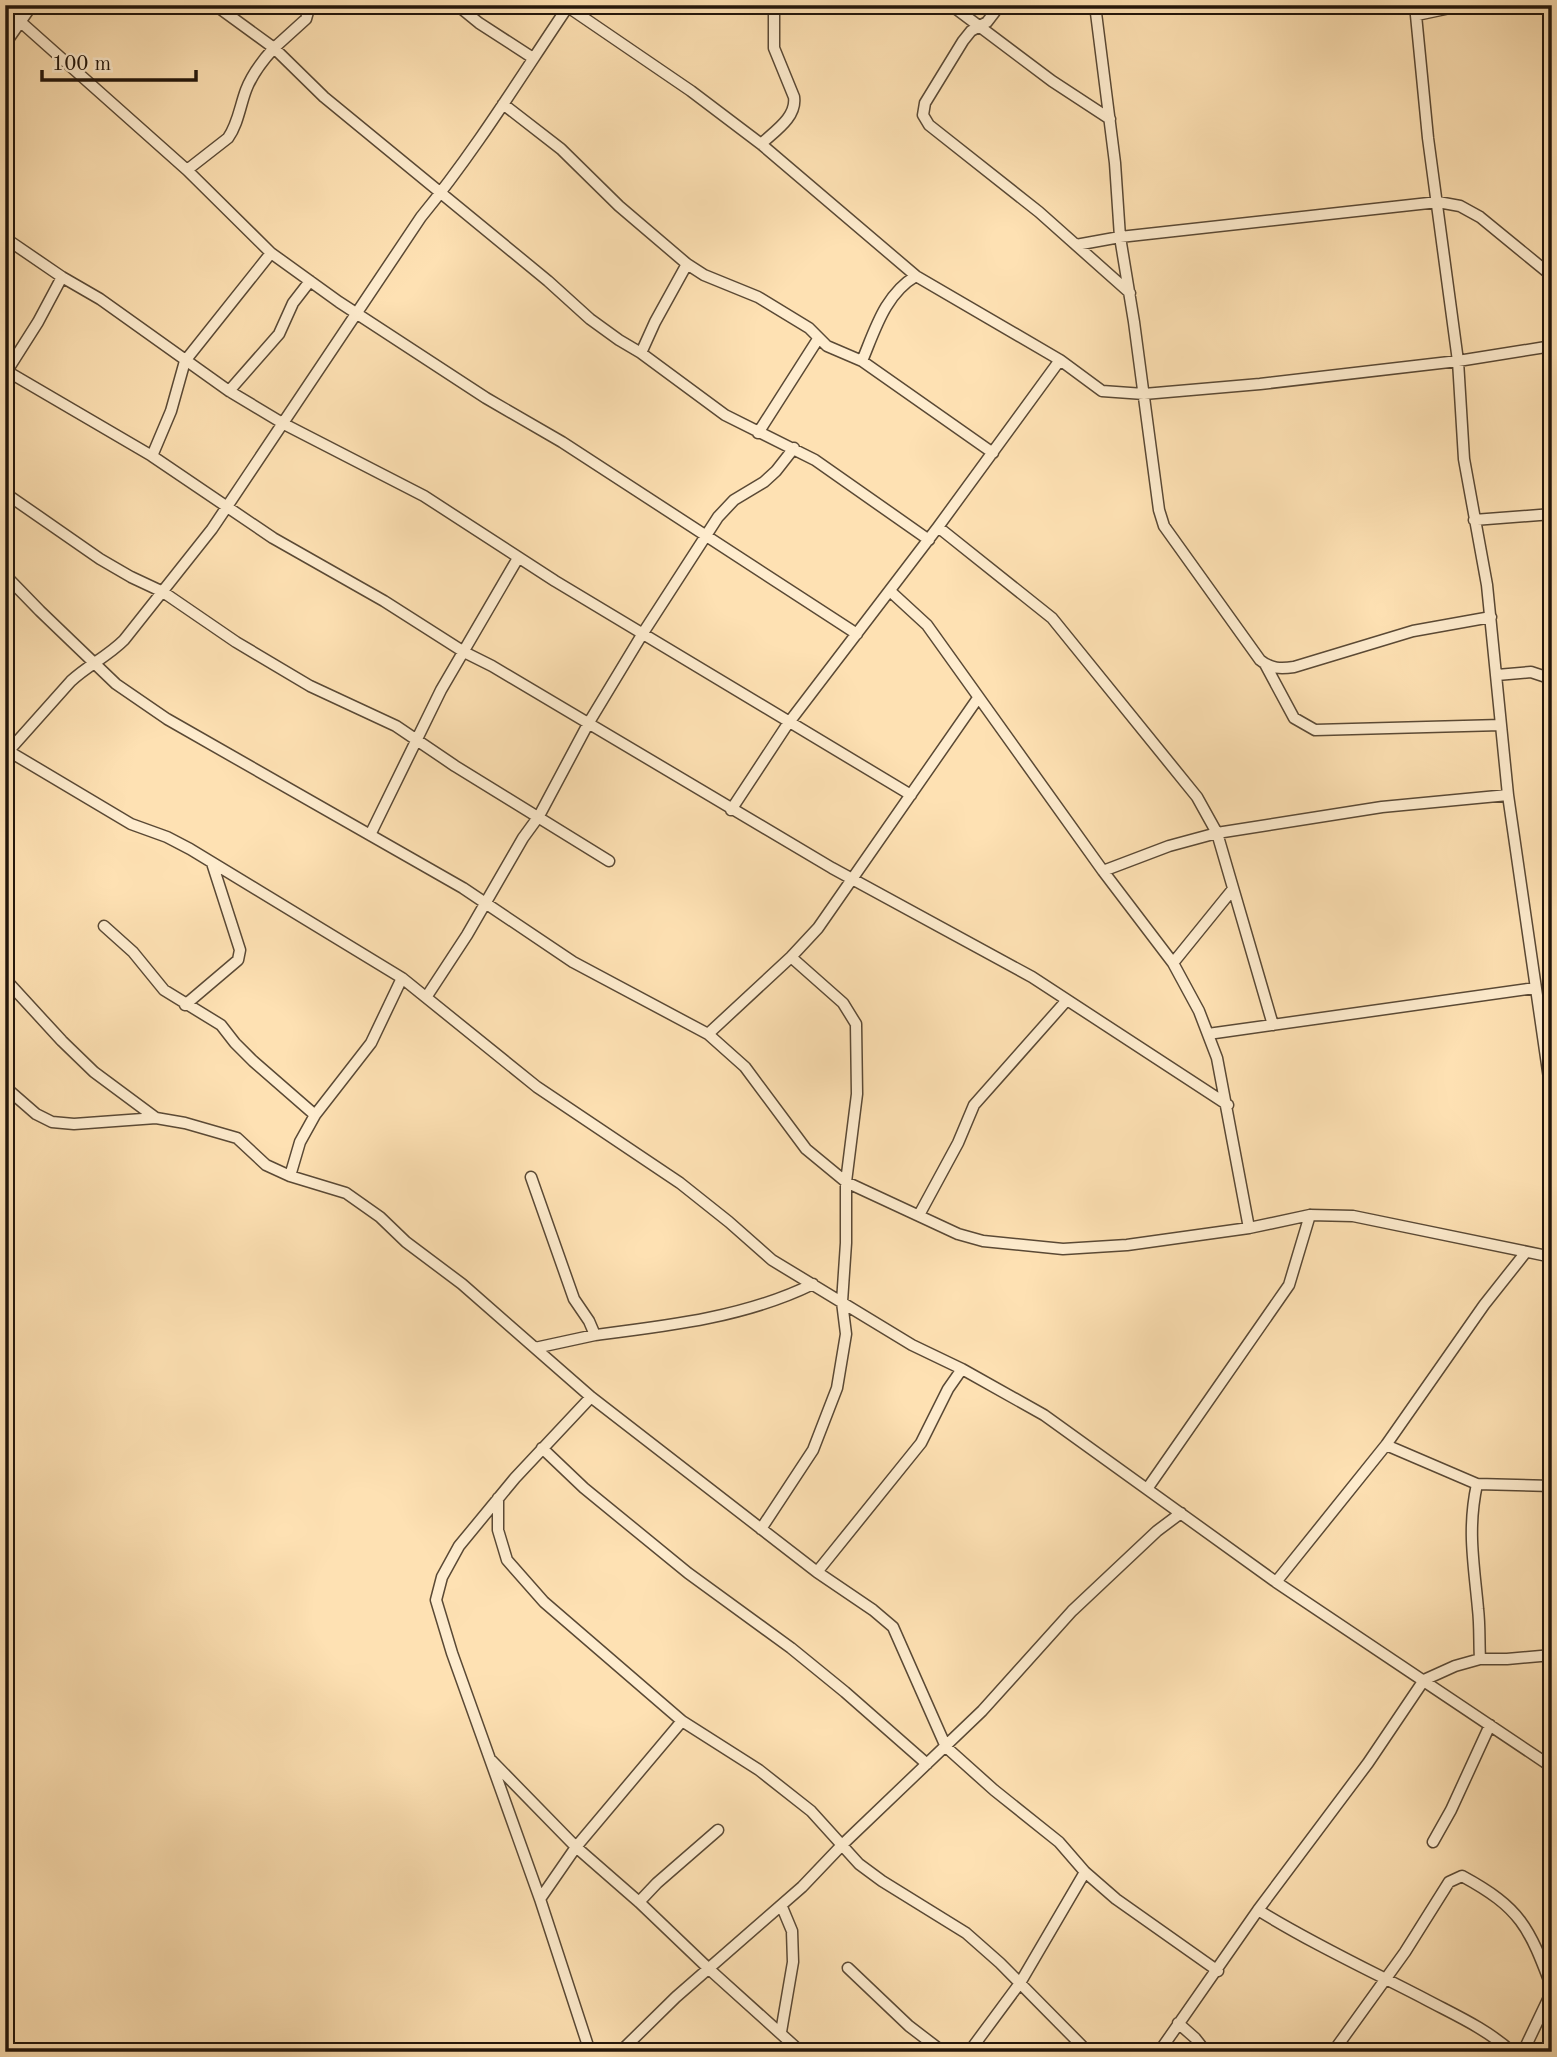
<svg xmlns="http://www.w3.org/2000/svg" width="1557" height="2057" font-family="'Old Standard TT',serif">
<rect width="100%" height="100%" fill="#fee1b3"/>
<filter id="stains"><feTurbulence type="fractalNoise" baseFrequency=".00286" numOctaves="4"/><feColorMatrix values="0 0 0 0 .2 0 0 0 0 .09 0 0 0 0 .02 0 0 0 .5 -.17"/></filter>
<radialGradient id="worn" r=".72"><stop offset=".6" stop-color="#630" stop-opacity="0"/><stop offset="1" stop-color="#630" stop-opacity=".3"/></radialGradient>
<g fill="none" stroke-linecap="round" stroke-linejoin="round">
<g stroke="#5a4935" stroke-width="13">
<path id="minor" d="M310 5 306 19 274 48 324 97 548 281 590 319 619 340 641 353 725 415 815 460 929 540
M457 5 479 23 533 58
M951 5 1052 81 1110 119
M1000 5 987 22 971 31 963 41 925 103 923 115 929 125 1039 212 1130 293
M1095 5 1115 163 1120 237 1134 322 1159 510 1164 526 1260 660C1271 669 1281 669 1294 667L1413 631 1491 617
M1415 5 1428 138 1458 361 1464 459 1487 585 1508 795 1552 1099
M568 7 691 91 761 144 916 276 1060 360 1102 391 1144 394 1260 384 1458 361 1552 346
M5 8 187 170 271 253 339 302 486 398 562 442 857 634
M1417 15 1464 5
M5 44 32 5
M503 104 561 149 619 206 687 264 704 275 758 297 809 328 827 346 862 361 993 453
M761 144C775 131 797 117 794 97L774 48V5
M187 170 228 138C238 124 240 106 246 90 252 74 262 61 274 48L215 5
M5 238 62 277 100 299 229 391 284 424 424 496 555 581 911 795
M1076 245 1120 237 1438 202 1460 206 1480 217 1552 276
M641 353 655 322 687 264
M862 361C875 330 885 294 916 276
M5 370 152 456 273 538 384 601 464 652 492 666 832 868 1032 977 1228 1105
M5 374 38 322 62 277
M229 391 279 334 293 303 310 281
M758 433 818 339
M152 456 171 411 185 361 271 253
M5 493 100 559 131 577 163 592 236 642 310 686 396 726 455 766 609 861
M1474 520 1552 514
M938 527 1052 618 1197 797 1217 833 1273 1025
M5 575 40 611 116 684 167 719 463 888 573 962 708 1034 745 1067 806 1149 846 1182 958 1234 983 1241 1063 1249 1127 1245 1249 1228 1310 1215 1353 1216 1552 1257
M890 591 927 625 1103 871 1173 963 1199 1011 1217 1058 1249 1228
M1265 664 1294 718 1315 730 1501 725
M1497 675 1531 672 1552 679
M5 749 131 824 167 837 190 849 402 978 537 1087 680 1183 729 1222 772 1260 912 1345 962 1369 1044 1415 1276 1582 1552 1767
M5 755 71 681C88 665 107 657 124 640L212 529 421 217C476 150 521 76 569 5
M731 810 787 725 938 527 1060 360
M370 835 441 690 518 558
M1103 871 1169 846 1217 833 1382 807 1508 795
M104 926 133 952 164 990 221 1025 235 1043 253 1061 315 1115
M1173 963 1233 889
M5 979 62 1041 94 1072 156 1118
M427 996 467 935 523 838 539 816 588 724 643 633 718 517 734 500 764 482 776 471 794 448
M185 1005 238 960 240 950 212 863
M708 1034 791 957 818 928 978 698
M1208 1034 1535 988
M5 1087 36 1114 52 1122 74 1124 156 1118 185 1123 237 1138 266 1165 290 1176 346 1193 380 1217 406 1242 462 1284 591 1397 817 1572 873 1610 893 1627 946 1747 994 1790 1059 1842 1085 1872 1116 1899 1218 1971
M290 1176 300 1142 315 1115 371 1043 402 978
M531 1177 574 1299 589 1321 595 1335 535 1348
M919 1215 958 1143 974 1105 1067 1000
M595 1335C668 1326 746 1317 813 1284
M1386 1445 1477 1484 1552 1486
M542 1448 584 1488 688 1573 791 1648 845 1692 927 1764
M1147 1489 1289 1285 1310 1215
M498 1498V1530L507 1560 544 1602 682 1721 759 1770 811 1811 859 1864 882 1881 966 1933 1000 1963 1088 2052
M761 1529 813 1450 837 1388 846 1334 842 1302 846 1243V1182L857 1094 856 1024 843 1003 791 957
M817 1572 921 1443 948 1389 962 1369
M1276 1582 1386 1445 1484 1305 1526 1252
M1480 1659H1507L1552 1655
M490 1759 576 1847 639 1902 709 1969 801 2052
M1433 1842 1451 1810 1490 1725
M540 1899 576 1847 682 1721
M639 1902 657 1883 718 1830
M1258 1910C1311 1943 1369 1970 1425 1999 1455 2015 1487 2029 1512 2052
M848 1968 909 2026 943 2052
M1178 2023 1195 2038 1206 2052
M781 2032 793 1962 792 1931 782 1907
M590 2052 540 1899 452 1653 436 1600 442 1577 459 1546 515 1478 591 1397
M620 2052 676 1997 802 1887 843 1844 982 1711 1072 1611 1157 1531 1181 1513
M969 2052 1020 1983 1085 1872
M1159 2052 1258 1910 1368 1763 1424 1680 1455 1666 1480 1659C1479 1642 1480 1626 1478 1609 1474 1564 1467 1530 1477 1484
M1333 2052 1405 1952 1449 1882 1462 1876C1521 1908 1529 1927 1552 1988
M1523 2052 1552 1991"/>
</g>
<use href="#minor" stroke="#feecce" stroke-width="10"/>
</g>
<rect width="1557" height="2057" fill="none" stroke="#fee1b3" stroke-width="28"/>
<rect x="7" y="7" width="1543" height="2043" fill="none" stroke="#23160b" stroke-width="3.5"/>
<rect x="14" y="14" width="1529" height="2029" fill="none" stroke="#23160b" stroke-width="2"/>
<path d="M42 70v10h154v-10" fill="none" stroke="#23160b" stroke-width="3.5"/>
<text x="52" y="70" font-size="21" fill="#23160b" stroke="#feecce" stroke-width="5" paint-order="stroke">100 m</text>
<rect width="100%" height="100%" filter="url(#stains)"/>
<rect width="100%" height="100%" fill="url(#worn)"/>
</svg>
